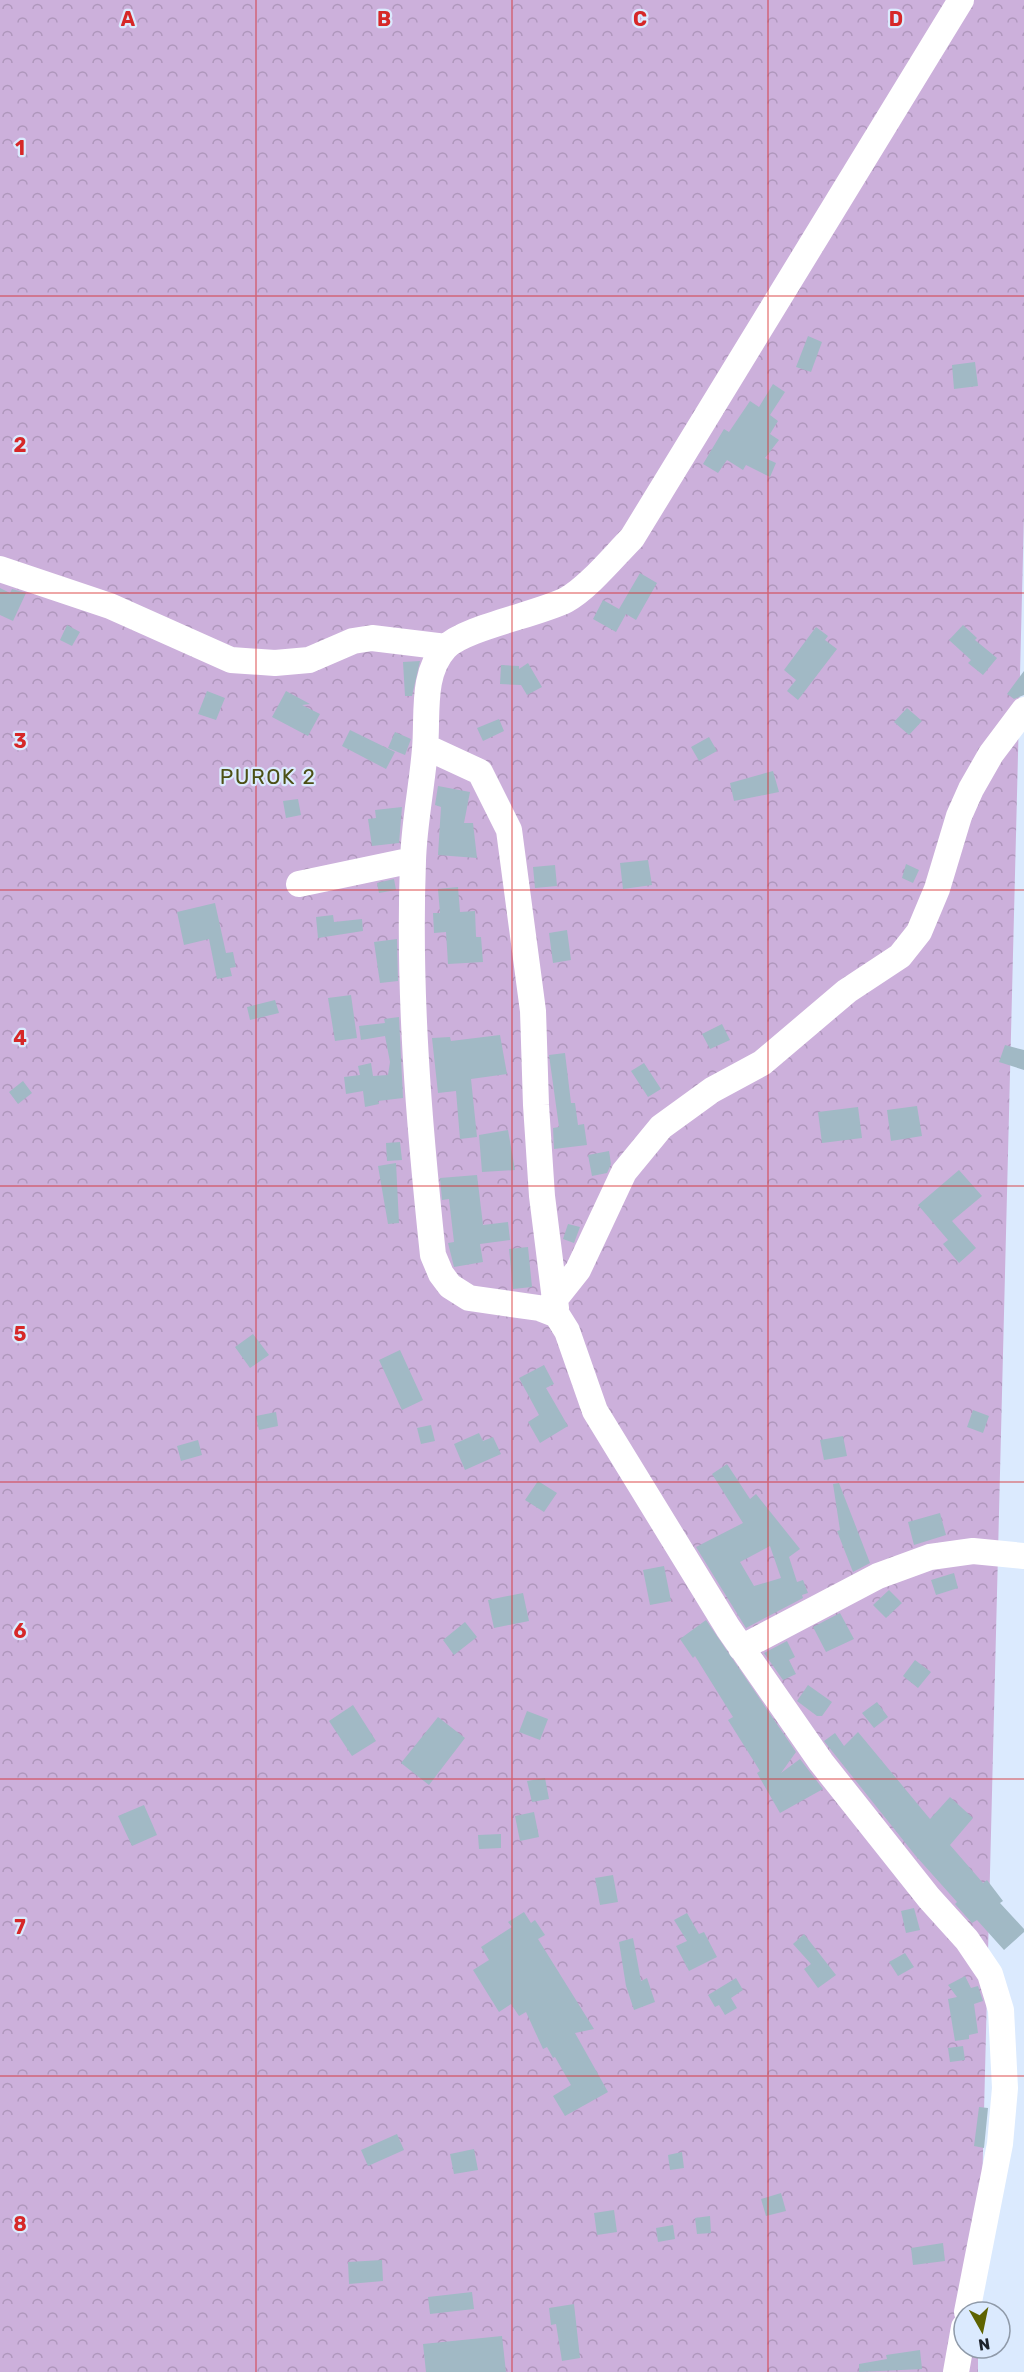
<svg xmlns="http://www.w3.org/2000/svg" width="1024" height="2372" font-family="Rubik,sans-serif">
<defs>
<pattern id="park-crowns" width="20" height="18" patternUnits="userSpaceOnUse" patternTransform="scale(1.5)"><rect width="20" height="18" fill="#ccb0db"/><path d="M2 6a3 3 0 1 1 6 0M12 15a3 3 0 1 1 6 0" fill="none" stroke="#af97bc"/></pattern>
</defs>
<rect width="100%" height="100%" fill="#dbeafe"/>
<path fill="url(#park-crowns)" d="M0 0H1024V515L979 2312H964V2348H978V2372H0Z"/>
<path fill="#a1b9c5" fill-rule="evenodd" d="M808 336 822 342 811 372 796 367Z
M975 362 978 386 954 389 952 365Z
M773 384 785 392 770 415 778 421 770 434 779 440 765 458 776 463 770 477 746 465 743 470 727 460 718 473 703 464 724 429 729 432 750 401 759 407Z
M640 573 657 583 636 620 626 614 616 632 593 619 603 600 619 609Z
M0 588 10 593 12 589 26 593 13 621 0 615Z
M67 625 80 632 72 646 60 640Z
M963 625 977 638 975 640 997 658 983 675 968 663 971 660 949 640Z
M816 627 828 636 825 640 837 649 798 700 787 691 796 680 784 670Z
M420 661 412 696H405L403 662Z
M528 663 542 687 527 695 521 685 500 684 501 665 519 666V669Z
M1024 671V695L1014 699 1007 694Z
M207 691 225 698 216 720 198 714Z
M286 691 310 704 302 705 320 714 308 736 272 717Z
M907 708 922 721 909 735 894 722Z
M499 719 504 731 483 741 477 728Z
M350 730 395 752 386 769 342 746Z
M395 732 411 739 405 755 388 748Z
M709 737 717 751 699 761 691 747Z
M773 771 779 792 734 801 730 783Z
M438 786 470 792 464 823H473L477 858 438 855 441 807 435 805Z
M298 799 301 815 286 818 283 801Z
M402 807 399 843 372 846 368 819 376 818 375 810Z
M648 860 652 885 623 889 620 863Z
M906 864 919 870 913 883 902 878Z
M555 865 557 886 535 888 533 867Z
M394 879 396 890 379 893 377 883Z
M458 887 460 912 475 911 476 937H481L483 962 448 964 446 932 434 933 433 913H440L438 889Z
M215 903 226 953 233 952 236 967 230 968 232 976 217 979 209 939 184 945 177 912Z
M333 915 334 922 362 919 363 931 318 938 316 917Z
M567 930 571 960 553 963 549 933Z
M397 939 398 981 380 983 374 942Z
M351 995 357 1038 335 1041 328 998Z
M275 1000 279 1013 250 1020 247 1007Z
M399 1017 403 1098 378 1101 379 1104 365 1107 363 1091 346 1094 344 1077 360 1075 358 1066 371 1063 373 1076 388 1075 390 1062 385 1036 361 1040 359 1026 385 1023 384 1019Z
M722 1024 730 1040 710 1049 702 1034Z
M500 1035 507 1074 471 1079 477 1137 460 1139 456 1091 438 1093 432 1038 450 1037 451 1041Z
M1005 1045 1024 1050V1070L999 1062Z
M565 1053 571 1103H575L578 1125 584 1124 587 1145 554 1149 553 1128 559 1127 549 1055Z
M644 1063 661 1089 648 1097 631 1071Z
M23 1081 32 1093 18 1104 9 1092Z
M917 1106 922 1136 891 1141 887 1110Z
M858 1107 862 1138 822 1143 818 1112Z
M508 1130 515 1170 482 1172 479 1135Z
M400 1142 402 1160 387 1161 386 1143Z
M609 1151 611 1164 607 1173 592 1176 588 1155Z
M396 1163 399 1223 388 1224 378 1166Z
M959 1170 982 1196 952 1221 976 1248 959 1263 943 1244 948 1240 918 1205Z
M477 1175 483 1225 508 1222 510 1240 480 1244 483 1262 454 1267 448 1243 454 1242 449 1199 442 1200 440 1178Z
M568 1224 580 1227 574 1243 563 1239Z
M528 1247 532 1287 513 1289 509 1249Z
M253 1334 269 1355 250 1368 235 1347Z
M400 1350 423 1400 402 1410 379 1360Z
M544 1365 554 1384 546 1388 568 1426 540 1443 528 1422 539 1415 519 1378Z
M973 1410 989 1416 983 1433 967 1427Z
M276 1412 278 1426 259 1430 256 1416Z
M431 1425 435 1441 421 1444 417 1428Z
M479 1433 483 1441 493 1437 501 1454 465 1470 454 1444Z
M843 1436 847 1456 824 1460 820 1440Z
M198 1440 202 1455 181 1461 177 1446Z
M727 1464 750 1499 756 1494 800 1549 789 1557 797 1582 803 1580 808 1593 802 1595 803 1598 746 1628 696 1547 743 1523 712 1474ZM770 1546 781 1578 754 1586 740 1562Z
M538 1481 557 1493 544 1512 525 1500Z
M839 1483 870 1563 853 1572 837 1531 840 1530 833 1484Z
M940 1513 946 1535 914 1545 908 1522Z
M664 1566 671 1601 650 1605 643 1570Z
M954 1573 958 1588 936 1595 931 1580Z
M889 1590 902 1603 886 1618 873 1605Z
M523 1593 529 1621 494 1628 488 1600Z
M840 1613 854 1639 826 1652 813 1627Z
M706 1620 796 1752 781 1773 800 1759 823 1789 780 1813 757 1773 760 1771 728 1720 733 1717 695 1656 693 1658 680 1639Z
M465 1622 477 1637 454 1655 443 1640Z
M787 1641 795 1657 789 1660 796 1674 783 1680 764 1653Z
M915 1660 931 1672 918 1688 903 1676Z
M808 1685 832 1702 822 1716H817L797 1701Z
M877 1702 888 1717 874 1728 862 1713Z
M353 1705 376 1741 352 1756 329 1721Z
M527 1711 548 1719 540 1740 519 1732Z
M438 1717 465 1738 429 1785 401 1763Z
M858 1732 930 1819 950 1797 973 1818 950 1845 983 1883 987 1880 1003 1901 1000 1903 1024 1929V1932L1004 1950 977 1920 972 1923 955 1904 957 1902 915 1855 824 1741 835 1733 844 1746Z
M545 1778 549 1799 532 1802 527 1781Z
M144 1805 157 1835 132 1846 118 1816Z
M534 1812 539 1837 520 1841 515 1816Z
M501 1834V1848L479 1849 478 1835Z
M613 1875 618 1902 600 1905 595 1878Z
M914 1908 920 1930 906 1933 901 1911Z
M524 1912 531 1923 535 1920 545 1935 538 1939 594 2029 575 2033 608 2092 565 2116 553 2096 571 2085 555 2057 553 2058 547 2047 543 2049 526 2012 519 2016 511 2004 499 2012 473 1970 489 1960 481 1947 512 1927 508 1922Z
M687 1913 699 1934 704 1932 717 1957 689 1971 676 1946 687 1941 674 1920Z
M804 1934 836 1975 818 1988 804 1969 811 1964 793 1944Z
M633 1938 641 1981 647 1978 655 2002 634 2010 626 1986 619 1942Z
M905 1953 914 1967 898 1976 889 1962Z
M965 1976 971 1988 978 1986 983 2001 974 2004 978 2033 969 2035V2039L955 2041 948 1999 957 1997 948 1985Z
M736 1978 743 1990 731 1998 737 2008 725 2015 719 2005 715 2007 708 1995Z
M963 2046 965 2060 950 2062 948 2048Z
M979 2107 988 2108 984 2148 974 2146Z
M397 2134 404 2150 368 2166 361 2150Z
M474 2149 478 2170 454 2174 450 2154Z
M682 2152 684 2168 670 2170 668 2155Z
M781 2193 786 2211 766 2216 761 2199Z
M614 2210 617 2232 597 2235 594 2213Z
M710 2216 711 2233 697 2234 695 2218Z
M673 2225 675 2239 658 2242 656 2228Z
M943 2243 945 2261 913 2265 911 2248Z
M382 2260 383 2281 349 2284 348 2262Z
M472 2292 474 2309 430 2314 428 2297Z
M574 2304 580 2358 562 2361 556 2324 551 2325 549 2308Z
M502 2336 506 2372H426L423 2344Z
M920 2350 922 2369 859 2372V2364L887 2359 886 2355Z"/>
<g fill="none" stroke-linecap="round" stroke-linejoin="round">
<path stroke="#fff" stroke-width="26" d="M961 0 632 538C614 556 588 588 566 600 536 615 463 628 445 648 421 674 428 716 425 749 422 786 414 824 413 861 408 993 419 1124 433 1255L441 1274 450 1286 469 1298 539 1308 557 1315 567 1331 595 1411 728 1628 821 1762 929 1898 967 1940 990 1974 1001 2010 1005 2088 1000 2144 967 2312
M0 569 110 606 231 660 275 663 309 660 353 641 372 638 446 647
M426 747 480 772 509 830 533 1011 536 1105 542 1196 556 1308
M299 884 413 860
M555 1299 578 1270 624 1172 661 1127 712 1090 762 1063 847 991 900 956 919 932 937 889 959 816 971 789 991 754 1024 710
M741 1648 878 1576 930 1557 973 1551 1024 1556
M956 2372 964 2327"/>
</g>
<path fill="none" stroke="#d62828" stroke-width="1.5" stroke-opacity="0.55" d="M256 0V2372M512 0V2372M768 0V2372M0 296H1024M0 593H1024M0 890H1024M0 1186H1024M0 1482H1024M0 1779H1024M0 2076H1024"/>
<g text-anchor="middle" stroke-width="4.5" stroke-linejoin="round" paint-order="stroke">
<g font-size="21" letter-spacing="1.5" fill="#4c5115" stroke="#dbeafe">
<text x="268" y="784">PUROK 2</text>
</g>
</g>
<g font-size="20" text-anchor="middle" font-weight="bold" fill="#d62828" stroke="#dbeafe" stroke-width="4.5" stroke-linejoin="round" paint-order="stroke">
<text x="128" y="26">A</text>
<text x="384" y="26">B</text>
<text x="640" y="26">C</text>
<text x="896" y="26">D</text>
<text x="20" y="155">1</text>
<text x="20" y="452">2</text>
<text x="20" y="748">3</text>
<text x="20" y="1045">4</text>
<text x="20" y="1341">5</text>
<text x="20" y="1638">6</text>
<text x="20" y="1934">7</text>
<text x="20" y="2231">8</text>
</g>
<g transform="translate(982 2330) rotate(171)"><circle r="28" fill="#dbeafe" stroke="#8f9aa9" stroke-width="1.5"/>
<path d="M0-4.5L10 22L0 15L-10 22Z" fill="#5e6300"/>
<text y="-9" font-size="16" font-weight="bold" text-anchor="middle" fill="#1d222a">N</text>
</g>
</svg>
